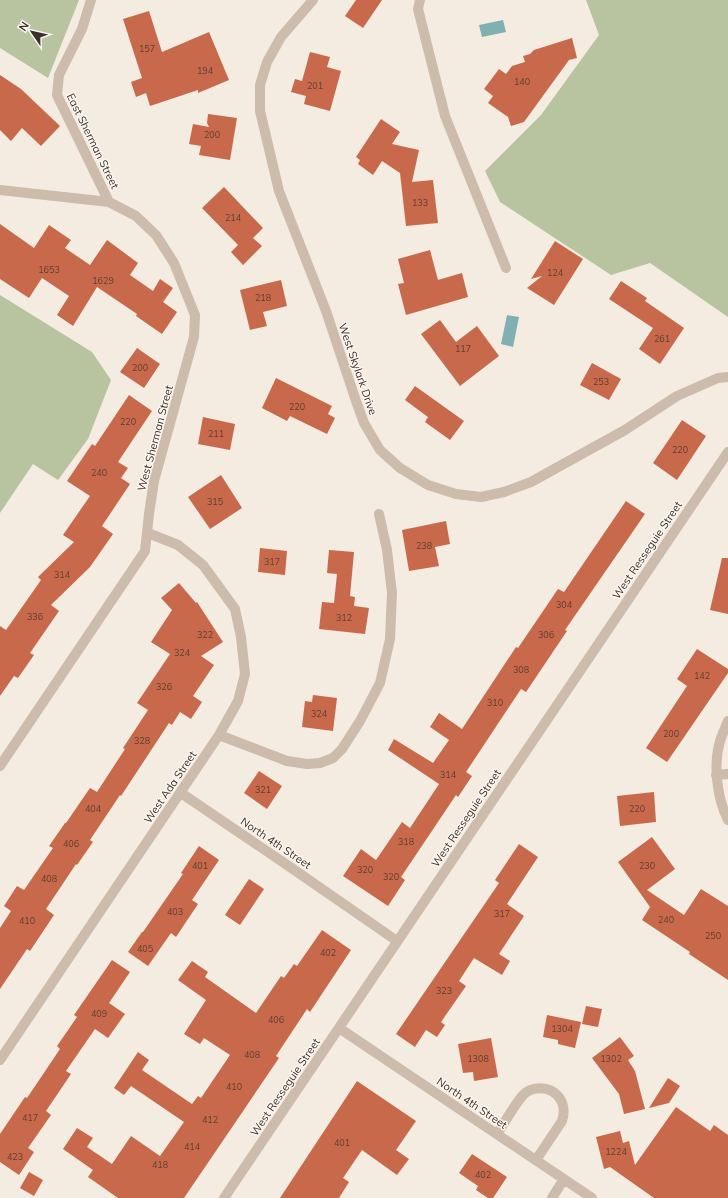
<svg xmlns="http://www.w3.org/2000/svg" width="728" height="1198" font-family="Mulish,sans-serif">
<rect width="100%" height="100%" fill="#f4ebe1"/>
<path fill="#b8c4a0" d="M0 0H79L48 78 0 48Z
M586 0H728V317L650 263 611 275 500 202 485 171 541 115 599 35Z
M0 295 92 352 111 380 88 439 58 480 33 464 0 513Z"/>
<path fill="#7fb0b2" d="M503 20 506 32 482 37 479 25Z
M507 315 519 317 513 347 501 344Z"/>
<path fill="#c8694b" d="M356 0H382L363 28 345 16Z
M149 11 162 52 209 32 229 80 198 93V90L150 106 146 93 136 97 131 82 142 78 123 19Z
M572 38 577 58 569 60 524 122 511 126 508 117 488 103 493 96 484 89 499 69 506 74 512 66 525 62 523 56 530 54 534 50Z
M310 52 330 57 327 67 341 71 330 111 304 104 306 96 291 92 295 79 302 81Z
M0 75 21 89 60 126 41 146 22 128 11 141 0 130Z
M208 114 237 118 230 160 199 155 201 146 189 144 193 124 209 127 207 123Z
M381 119 400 132 392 144 419 150 412 182 433 180 438 223 406 226 400 173 382 161 373 175 358 164 360 160 356 157Z
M224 187 263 228 253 238 262 246 243 265 231 252 238 245 202 208Z
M0 224 34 248 49 225 71 240 65 248 90 265 107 240 138 263 130 275 153 291 160 279 173 288 163 302 177 312 162 334 136 316 137 314 97 287 73 326 57 315 69 296 42 278 29 298 0 279Z
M555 241 583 259 554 305 527 288 542 276 531 279Z
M430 250 438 280 462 273 468 297 406 315 398 284 404 283 398 259Z
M281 280 287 306 263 312 267 326 250 330 240 290Z
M621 281 647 298 645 301 684 328 660 364 639 349 653 328 609 299Z
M440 320 456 342 477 326 499 356 460 386 421 334Z
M137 348 160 364 144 388 120 372Z
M592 363 621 379 609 400 580 385Z
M276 378 332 406 328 414 335 418 327 434 290 416 287 421 262 408Z
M415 386 464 421 450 440 425 422 428 417 405 400Z
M129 395 152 411 118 462 128 468 121 478 130 484 102 526 113 534 90 567 51 605 59 611 30 653 34 655 18 678 14 676 0 696V626L6 630 41 580 38 577 74 542 63 535 90 496 67 481 92 444 95 446Z
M203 417 235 424 230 450 198 444Z
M682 420 706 436 677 480 653 463Z
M221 475 242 508 210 529 188 497Z
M626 501 645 514 565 630 567 631 526 692 521 689 466 772 472 776 458 797 456 795 401 877 405 880 388 906 343 876 361 849 376 860 402 822 410 828 439 784 388 750 394 739 433 763 449 740 430 727 439 713 462 729 516 647 518 648 558 589 564 592Z
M446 521 450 544 435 547 439 566 409 571 402 530Z
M260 548 287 551 285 575 258 572Z
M329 550 354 552 350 596 355 597 354 606 369 608 365 634 319 629 322 602 334 603 337 574 327 573Z
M722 558H728V614L710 610Z
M179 583 196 603 197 602 223 642 201 656 214 665 193 696 202 702 191 719 180 712 172 725 169 723 121 796 120 795 90 840 93 842 77 865 76 864 46 909 54 915 30 951 27 949 0 989V928L11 911 4 906 17 886 24 890 53 848 49 846 65 823H66L90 788 97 792 125 749 123 748 148 710 137 703 170 654 151 642 172 610 161 598Z
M697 649 728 669V673L667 762 646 748 687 686 677 679Z
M313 695 337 698 333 731 302 727 305 701 312 702Z
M259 771 282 786 267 809 244 793Z
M654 792 656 822 620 826 617 796Z
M652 837 675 869 647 890 684 915 701 889 728 906V980L689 954 690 952 642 920 650 907 618 862Z
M519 844 538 857 507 904 524 916 499 954 510 961 502 975 474 958 459 981 466 986 441 1022 445 1025 437 1037 426 1030 415 1047 396 1034 499 883 495 880Z
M199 846 219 860 192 900 198 904 176 937 171 933 148 966 128 952 142 932H143L183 874 181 873Z
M249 879 264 889 240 925 225 915Z
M322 930 351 950 310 1012 307 1009 276 1056 279 1058 184 1198H118L88 1177 93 1170 63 1149 77 1128 93 1138 87 1147 112 1164 131 1136 160 1156 184 1122 131 1086 124 1095 114 1088 138 1052 149 1060 142 1070 192 1104 198 1096 201 1098 230 1055 204 1038 200 1044 184 1034 206 1000 178 980 192 961 208 972 205 977 256 1013 281 976 284 978 294 964 297 966Z
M112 960 130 972 109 1003 125 1014 108 1038 95 1029 66 1071 71 1074 46 1111 51 1115 28 1148 34 1152 19 1175 0 1162V1134L25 1097 27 1098 60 1049 57 1046 77 1017 74 1015Z
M586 1006 602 1009 598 1027 582 1024Z
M547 1015 581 1022 575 1048 558 1044V1040L543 1037Z
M620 1037 634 1056 628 1060 635 1071 645 1109 624 1114 619 1094 592 1058Z
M491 1038 498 1077 474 1081 473 1072 463 1073 458 1044Z
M668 1078 680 1086 669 1103 649 1108Z
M357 1081 416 1121 396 1150 409 1159 397 1175 362 1150 343 1178 349 1182 339 1198H280Z
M676 1107 710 1131 714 1125 728 1135V1198H654L610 1167 604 1169 596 1137 620 1131 623 1143 629 1141 635 1165Z
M472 1154 507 1177 493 1198H488L476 1190 478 1186 459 1173Z
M29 1172 43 1180 34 1196 20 1188Z"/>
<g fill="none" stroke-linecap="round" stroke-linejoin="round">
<path stroke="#cdbbac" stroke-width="10" d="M91 0 82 29 59 75 57 95 109 202
M313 0 281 37 267 62 260 85V111L279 191 326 311 356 401 364 423 380 450 400 468 428 485 456 494 481 497 504 492 531 482 625 430 677 396 718 378 728 377
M420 0 418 9 445 116 506 268
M0 190 109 202 136 216 156 235 174 263 195 315 194 337 154 481 149 514 145 551 0 766
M728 721C725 728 722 735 720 741 713 765 717 798 728 820
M219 735 287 761 307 764 320 763 333 758 342 749 360 721 380 683 390 639 392 593 387 550 379 514
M716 775 728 774
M181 793 293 869 397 941
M339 1028 592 1198
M0 1060 219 735 238 701 245 674 241 637 235 609 203 565 178 545 148 533
M497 1134C505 1122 513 1107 523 1095 532 1086 548 1086 557 1095 564 1102 565 1112 562 1121L536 1160
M224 1198 728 452
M552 1198 564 1179"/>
</g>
<g text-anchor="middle" stroke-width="3" stroke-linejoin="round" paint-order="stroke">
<g font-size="9" fill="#5e3e33">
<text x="147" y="52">157</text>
<text x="205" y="74">194</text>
<text x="522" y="85">140</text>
<text x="315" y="89">201</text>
<text x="212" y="138">200</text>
<text x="420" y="206">133</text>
<text x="233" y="221">214</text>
<text x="49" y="273">1653</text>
<text x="555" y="276">124</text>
<text x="103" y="284">1629</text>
<text x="263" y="301">218</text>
<text x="662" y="342">261</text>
<text x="463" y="352">117</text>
<text x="140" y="371">200</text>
<text x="601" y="385">253</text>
<text x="297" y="410">220</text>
<text x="128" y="425">220</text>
<text x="216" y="437">211</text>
<text x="680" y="453">220</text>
<text x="99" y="476">240</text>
<text x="215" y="505">315</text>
<text x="424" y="549">238</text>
<text x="272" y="565">317</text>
<text x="62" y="578">314</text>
<text x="564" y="608">304</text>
<text x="35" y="620">336</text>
<text x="344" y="621">312</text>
<text x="205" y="638">322</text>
<text x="546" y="638">306</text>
<text x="182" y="656">324</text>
<text x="521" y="673">308</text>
<text x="702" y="679">142</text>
<text x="164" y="690">326</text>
<text x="495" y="706">310</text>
<text x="319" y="717">324</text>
<text x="671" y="737">200</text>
<text x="142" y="744">328</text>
<text x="448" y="778">314</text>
<text x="263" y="793">321</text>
<text x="93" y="812">404</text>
<text x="637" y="812">220</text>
<text x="406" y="845">318</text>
<text x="71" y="847">406</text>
<text x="200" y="869">401</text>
<text x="647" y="869">230</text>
<text x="365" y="873">320</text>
<text x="391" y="880">320</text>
<text x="49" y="882">408</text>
<text x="175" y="915">403</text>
<text x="502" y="917">317</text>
<text x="666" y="923">240</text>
<text x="27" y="924">410</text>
<text x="713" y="939">250</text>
<text x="145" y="952">405</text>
<text x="328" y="956">402</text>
<text x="444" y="994">323</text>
<text x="99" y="1017">409</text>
<text x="276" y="1023">406</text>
<text x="562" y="1032">1304</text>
<text x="252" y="1058">408</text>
<text x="478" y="1062">1308</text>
<text x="611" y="1062">1302</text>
<text x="234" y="1090">410</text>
<text x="30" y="1121">417</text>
<text x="210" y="1123">412</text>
<text x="342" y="1146">401</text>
<text x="192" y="1150">414</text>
<text x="616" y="1155">1224</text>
<text x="15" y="1160">423</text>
<text x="160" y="1168">418</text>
<text x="483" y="1178">402</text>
</g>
<g font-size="11" fill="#3b302b" stroke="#fbf5ee">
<text transform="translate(93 141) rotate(64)" y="4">East Sherman Street</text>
<text transform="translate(358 369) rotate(71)" y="4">West Skylark Drive</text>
<text transform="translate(155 438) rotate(-75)" y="4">West Sherman Street</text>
<text transform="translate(647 550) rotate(-56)" y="4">West Resseguie Street</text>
<text transform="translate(170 787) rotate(-56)" y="4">West Ada Street</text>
<text transform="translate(466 818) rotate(-56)" y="4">West Resseguie Street</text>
<text transform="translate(276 843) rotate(34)" y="4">North 4th Street</text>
<text transform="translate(285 1087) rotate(-56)" y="4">West Resseguie Street</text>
<text transform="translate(472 1103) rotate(34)" y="4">North 4th Street</text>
</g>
</g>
<g transform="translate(32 32) rotate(304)" stroke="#fbf5ee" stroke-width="3" paint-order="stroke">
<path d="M0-3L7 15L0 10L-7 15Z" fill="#3b302b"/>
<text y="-6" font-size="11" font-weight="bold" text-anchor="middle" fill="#3b302b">N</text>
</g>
</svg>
